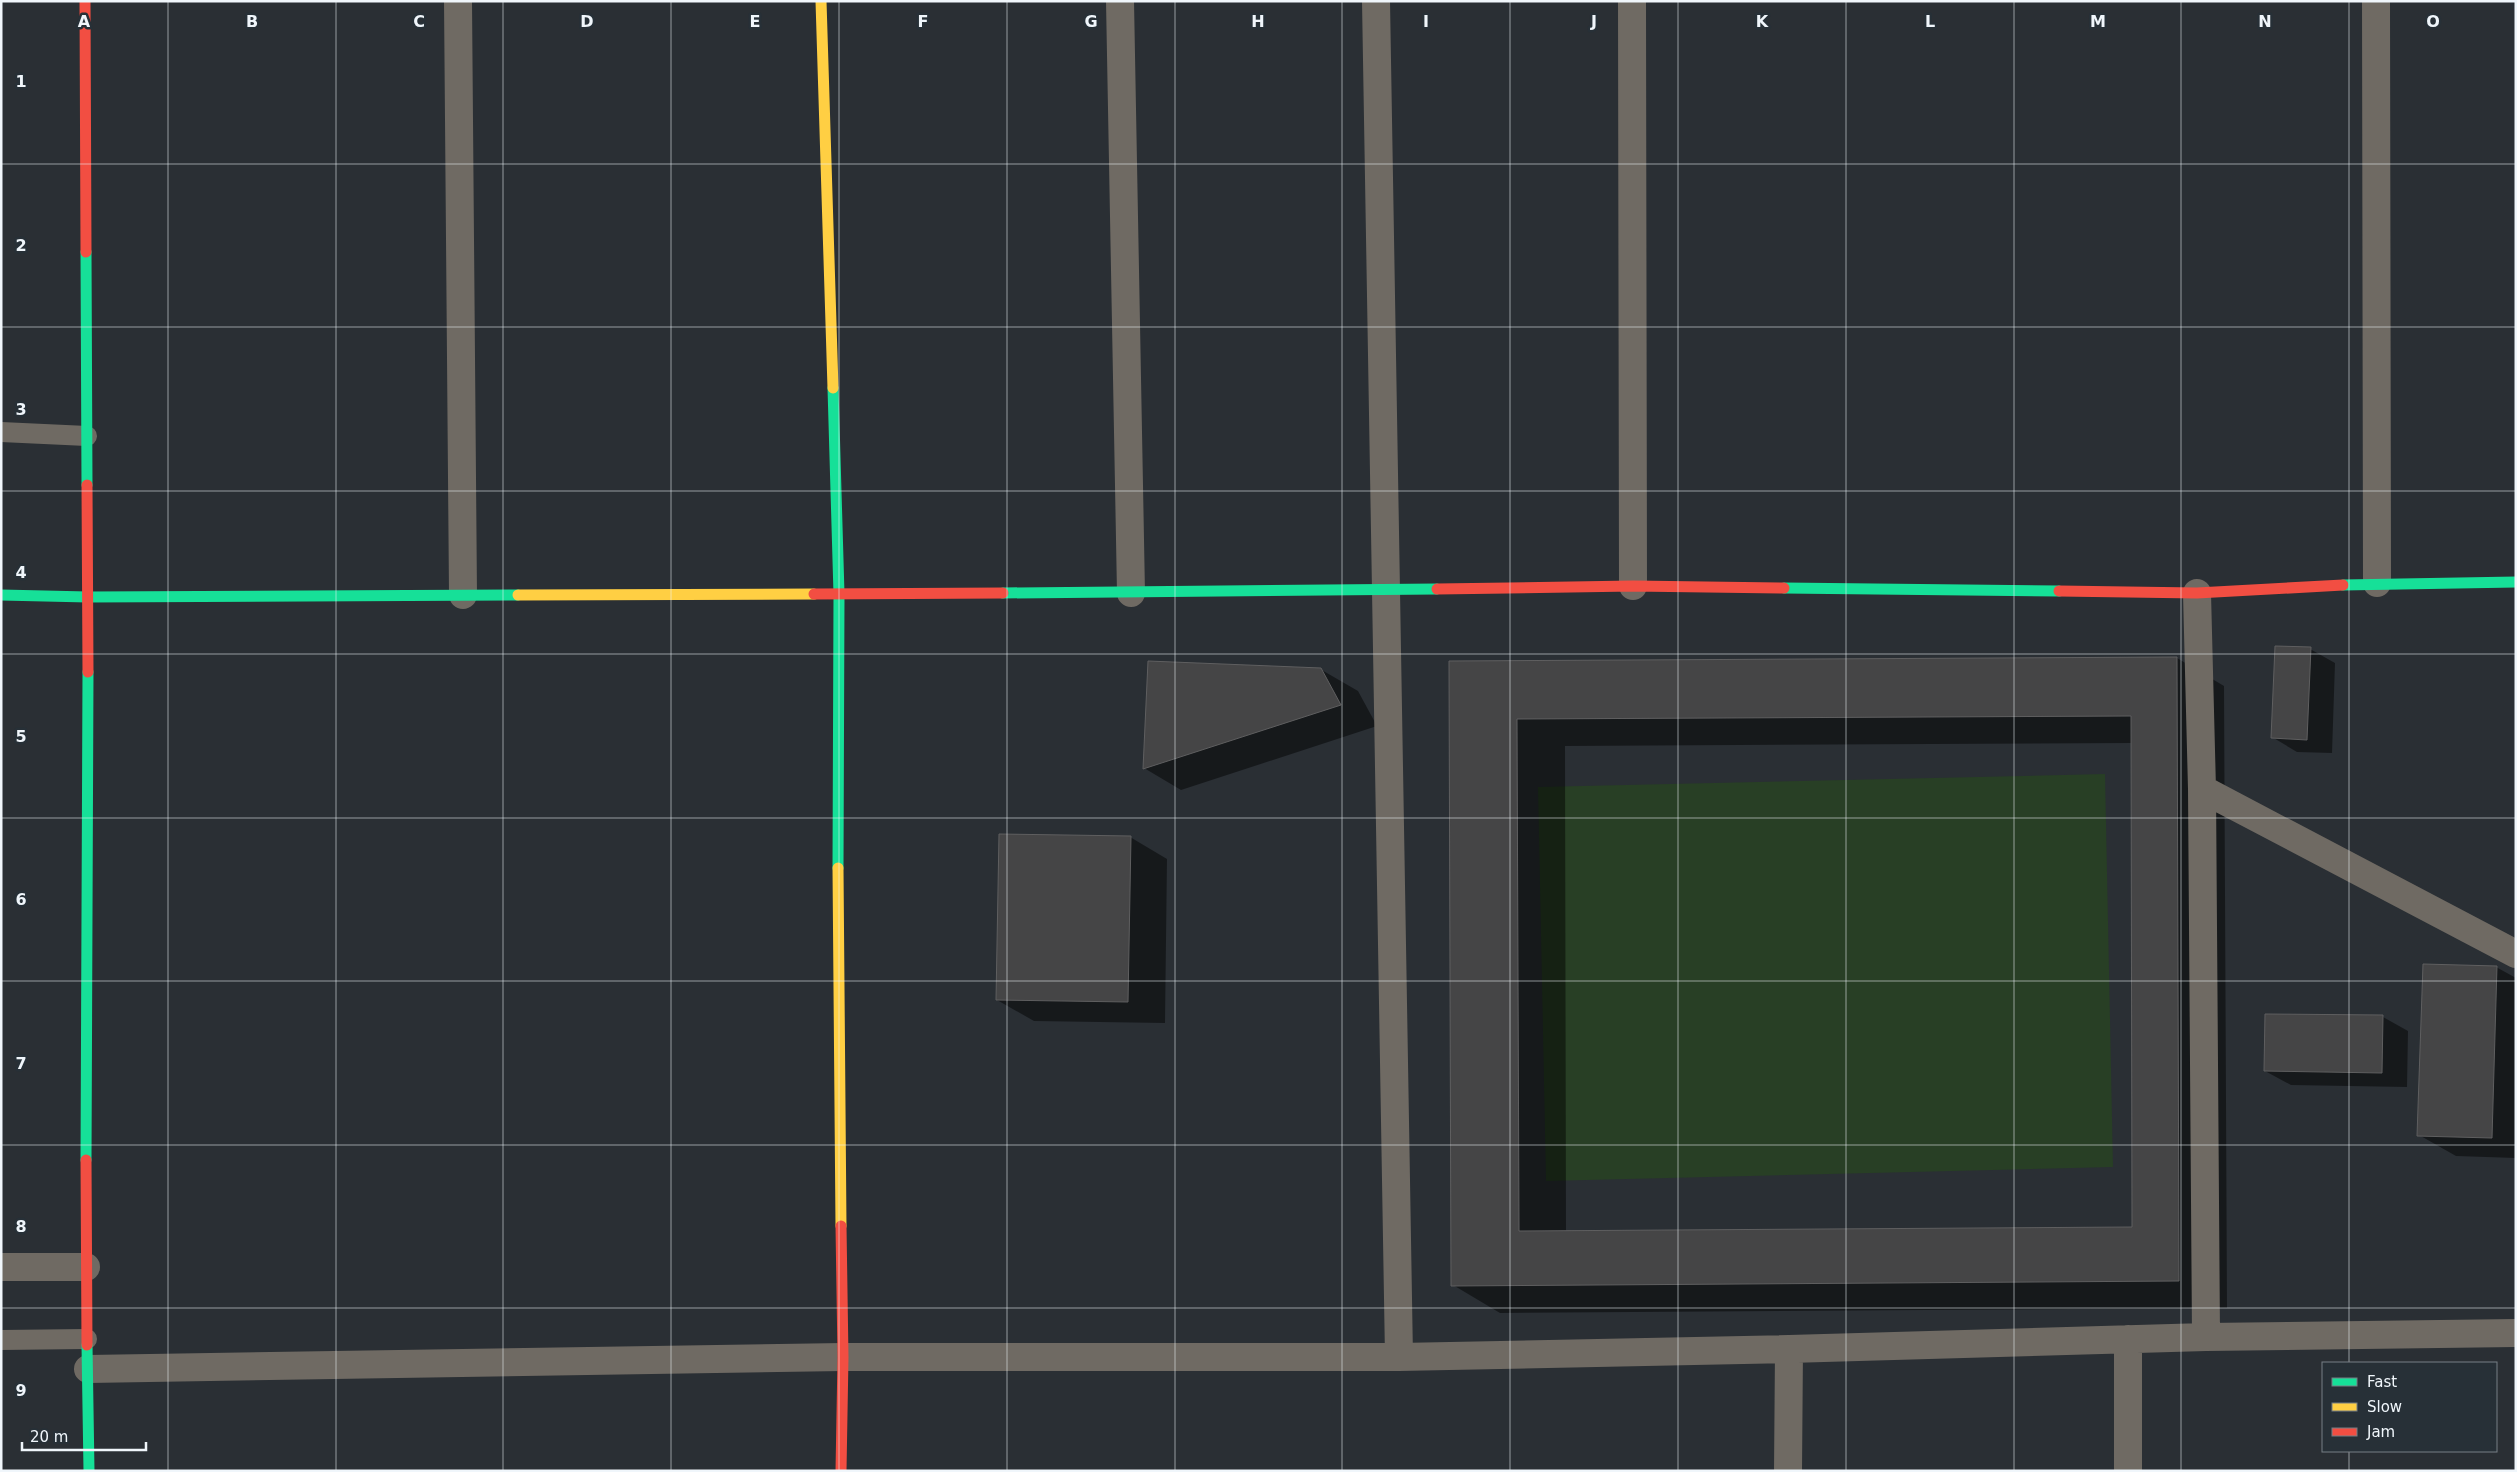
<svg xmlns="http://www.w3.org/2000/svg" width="2517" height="1472" font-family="'DejaVu Sans',sans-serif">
<rect width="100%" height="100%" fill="#2a2f34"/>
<path fill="#283f25" d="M2105 774 2113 1167 1546 1181 1538 787Z"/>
<path fill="#0007" fill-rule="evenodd" d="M2310 649 2335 663 2332 753 2297 752 2272 737Z
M2177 658 2224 686 2227 1308 1500 1313 1453 1285 1450 662ZM2132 743 2133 1228 1566 1232 1565 746Z
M1320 669 1358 691 1377 726 1181 790 1144 768Z
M1130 837 1167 859 1165 1023 1034 1021 997 1000Z
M2496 967 2516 978V1158L2456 1156 2419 1135Z
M2383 1017 2408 1031 2407 1087 2291 1085 2265 1071Z"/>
<path fill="#454546" stroke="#5f5f60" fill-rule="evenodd" d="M2275 646 2311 647 2307 740 2271 738Z
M2177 657 2179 1281 1451 1286 1449 661ZM2131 716 2132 1227 1519 1231 1517 719Z
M1148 661 1321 668 1341 705 1143 769Z
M999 834 1131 836 1128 1002 996 1000Z
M2423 964 2497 966 2492 1138 2417 1136Z
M2265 1014 2383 1015 2382 1073 2264 1071Z"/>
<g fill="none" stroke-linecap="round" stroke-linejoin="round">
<path stroke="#6f6a63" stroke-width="20" d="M1 432 87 436
M1 1340 87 1339"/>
<path stroke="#6f6a63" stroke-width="28" d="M458 1 463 595
M1120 1 1131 593
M1376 1 1399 1357
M1632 1 1633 586
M2376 1 2377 583
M2197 593 2202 789 2206 1337
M2202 789 2516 954
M1 1267H86
M2128 1339V1471
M88 1369 843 1357H1399L1789 1349 2206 1337 2516 1333
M1788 1471 1789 1349"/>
<path stroke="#16e098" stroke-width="11" d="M86 252 87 485
M833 388 839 594 838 868
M2343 585 2516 582
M1784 588 2059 591
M1003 593 1437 589
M1 595 88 597 518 595
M86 1160 88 672
M87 1345 89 1471"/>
<path stroke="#ffcf43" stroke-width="11" d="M821 1 833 388
M518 595 814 594
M838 868 841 1226"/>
<path stroke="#f24e42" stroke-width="11" d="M85 1 86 252
M87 485 88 672
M1437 589 1633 586 1784 588
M2059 591 2197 593 2343 585
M814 594 1003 593
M86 1160 87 1345
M841 1226 843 1357 841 1471"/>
</g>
<path fill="none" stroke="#f0f6fb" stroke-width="1" stroke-opacity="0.55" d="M168 1V1471M336 1V1471M503 1V1471M671 1V1471M839 1V1471M1007 1V1471M1175 1V1471M1342 1V1471M1510 1V1471M1678 1V1471M1846 1V1471M2014 1V1471M2181 1V1471M2349 1V1363M1 164H2516M1 327H2516M1 491H2516M1 654H2516M1 818H2516M1 981H2516M1 1145H2516M1 1308H2516M2349 1451V1471"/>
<g font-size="16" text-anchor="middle" font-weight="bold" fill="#f0f6fb" stroke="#273037" stroke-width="5" stroke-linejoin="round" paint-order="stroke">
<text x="84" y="27">A</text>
<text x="252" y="27">B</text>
<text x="419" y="27">C</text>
<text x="587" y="27">D</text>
<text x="755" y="27">E</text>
<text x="923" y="27">F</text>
<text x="1091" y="27">G</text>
<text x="1258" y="27">H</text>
<text x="1426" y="27">I</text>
<text x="1594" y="27">J</text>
<text x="1762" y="27">K</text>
<text x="1930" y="27">L</text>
<text x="2098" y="27">M</text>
<text x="2265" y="27">N</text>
<text x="2433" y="27">O</text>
<text x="21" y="87">1</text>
<text x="21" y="251">2</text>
<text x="21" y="415">3</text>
<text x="21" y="578">4</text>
<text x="21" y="742">5</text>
<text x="21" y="905">6</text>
<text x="21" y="1069">7</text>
<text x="21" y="1232">8</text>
<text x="21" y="1396">9</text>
</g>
<rect width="2517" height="1472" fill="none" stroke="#f0f6fb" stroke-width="5"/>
<rect x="2322" y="1362" width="175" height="90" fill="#273037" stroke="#777f85"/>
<rect x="2332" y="1378" width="25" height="8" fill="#16e098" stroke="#777f85"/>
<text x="2367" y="1387" font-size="15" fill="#f0f6fb">Fast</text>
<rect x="2332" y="1403" width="25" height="8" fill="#ffcf43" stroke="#777f85"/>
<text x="2367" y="1412" font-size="15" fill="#f0f6fb">Slow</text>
<rect x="2332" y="1428" width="25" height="8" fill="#f24e42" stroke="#777f85"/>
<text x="2367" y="1437" font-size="15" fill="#f0f6fb">Jam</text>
<path d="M22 1442v8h124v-8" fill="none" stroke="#f0f6fb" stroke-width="2.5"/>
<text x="30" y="1442" font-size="15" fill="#f0f6fb" stroke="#273037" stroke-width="4" paint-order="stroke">20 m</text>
</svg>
